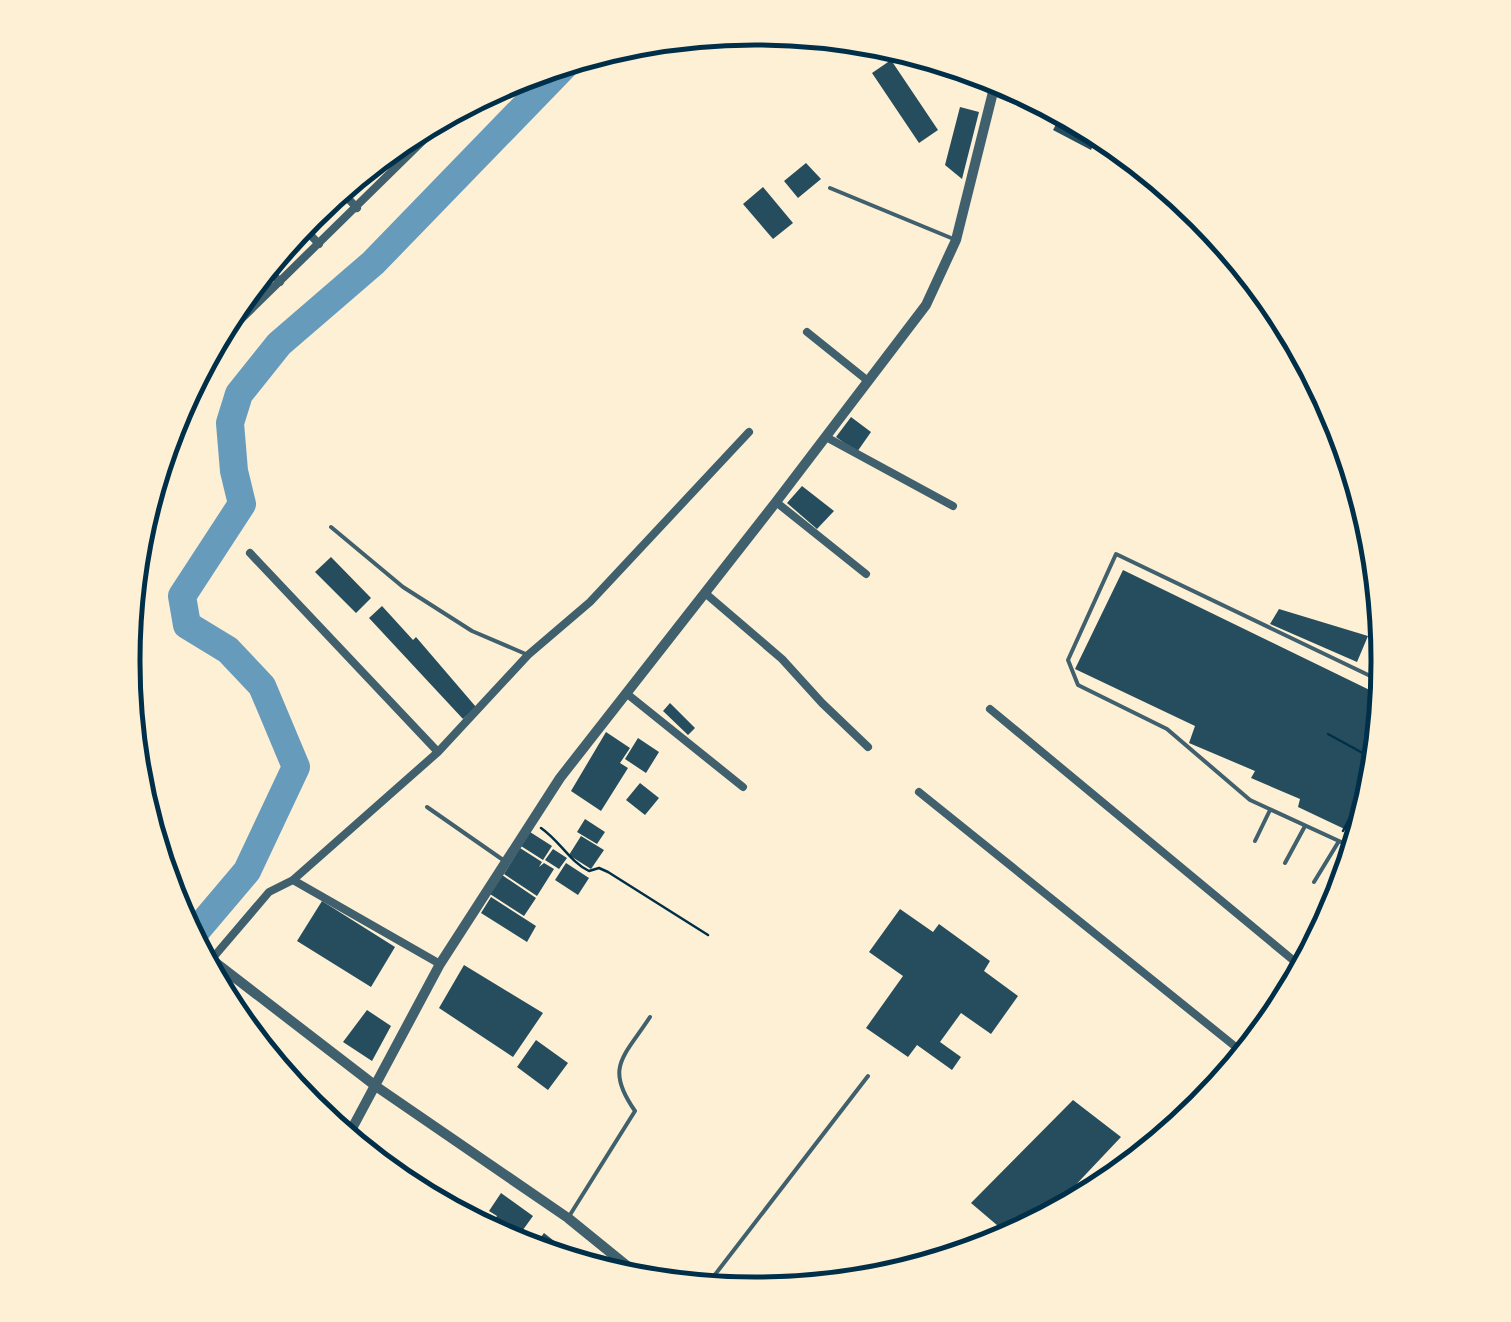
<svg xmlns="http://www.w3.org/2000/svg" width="1511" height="1322" font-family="Barlow,sans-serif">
<rect width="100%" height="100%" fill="#fdf0d5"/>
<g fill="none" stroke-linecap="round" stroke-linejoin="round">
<path stroke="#669bbc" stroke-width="28" d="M192 936 247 871 296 767 262 686 228 650 187 625 182 596 242 504 234 471 230 423 239 394 279 344 373 263 565 65"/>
</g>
<path fill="#264d5e" d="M891 60 938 130 919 143 872 73Z
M960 107 979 112 962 179 945 165Z
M1060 117 1095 141 1091 150 1053 130Z
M806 163 821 179 798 198 784 181Z
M763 187 793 223 773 239 743 204Z
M851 417 871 432 857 452 836 437Z
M802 486 834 511 817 529 787 503Z
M331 557 371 598 356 613 315 572Z
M1123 570 1382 696 1355 834 1298 807 1300 799 1251 778 1255 771 1189 743 1195 726 1075 669Z
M382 606 413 640 416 637 476 707 463 719 369 618Z
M1279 609 1368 636 1357 662 1270 624Z
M670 703 695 728 688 735 663 711Z
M606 732 630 748 620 763 628 768 601 811 571 791Z
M638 738 659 752 646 773 625 759Z
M640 783 659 798 645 815 626 800Z
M585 819 605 832 597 844 577 832Z
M530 832 552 846 543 860 521 846Z
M581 836 604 850 591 869 569 855Z
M520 848 542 862 539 867 544 863 554 869 537 896 504 874Z
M553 849 567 858 559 869 545 860Z
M566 863 589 878 578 895 555 880Z
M502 875 536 898 524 916 490 894Z
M491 897 536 926 527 942 481 913Z
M322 901 395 947 371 987 297 941Z
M900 909 933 932 939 924 990 961 984 971 1018 996 991 1034 961 1013 940 1042 961 1057 952 1070 917 1045 908 1057 866 1028 903 976 869 952Z
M464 965 543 1013 513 1057 439 1008Z
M367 1010 391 1026 372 1061 343 1042Z
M536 1040 568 1063 548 1090 517 1067Z
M1073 1100 1121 1137 1052 1210 1011 1237 971 1203Z
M501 1193 533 1216 512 1245 488 1229 497 1216 489 1211Z
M544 1233 577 1259 531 1250Z"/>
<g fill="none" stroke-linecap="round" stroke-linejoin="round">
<path stroke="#003049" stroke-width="2.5" d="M1328 734 1370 757
M541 828C560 841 569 861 589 871L599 868 608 872 708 935
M1343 831 1363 792"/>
<path stroke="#3f606c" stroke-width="4" d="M996 95 1047 115
M830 188 956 240
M331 527 403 587 472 631 528 655
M427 807 506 862
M1255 841 1270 810
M1352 847 1250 800 1167 729 1078 685 1068 660 1116 554 1385 683
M1285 863 1305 826
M1314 882 1339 841
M1107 1174 1113 1170
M568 1218 635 1111C604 1067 624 1057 650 1017
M707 1285 868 1076"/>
<path stroke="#3f606c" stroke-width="8" d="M341 191 357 208
M300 224 319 244
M269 270 280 282
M228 332 438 126
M807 332 868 381
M826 437 953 506
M776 502 866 574
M250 553 438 752
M705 593 782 659 822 703 868 747
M626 693 743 787
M990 709 1299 965
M919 792 1242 1052
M293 880 440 964
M211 960 269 892 293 880 438 752 528 655 590 602 749 432
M1218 1087 1239 1050"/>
<path stroke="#3f606c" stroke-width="10" d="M203 953 377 1087 568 1218 632 1270
M348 1136 440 964 560 778 776 502 926 305 956 240 997 76"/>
</g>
<path d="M0 0H1511V1322H0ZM755 45H756A615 615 0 0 1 1371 660V662A615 615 0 0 1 756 1277H755A615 615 0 0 1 140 662V660A615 615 0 0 1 755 45Z" fill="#fdf0d5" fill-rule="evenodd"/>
<path fill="none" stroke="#003049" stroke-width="5" d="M755 45H756A615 615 0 0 1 1371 660V662A615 615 0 0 1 756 1277H755A615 615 0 0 1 140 662V660A615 615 0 0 1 755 45Z"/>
</svg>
